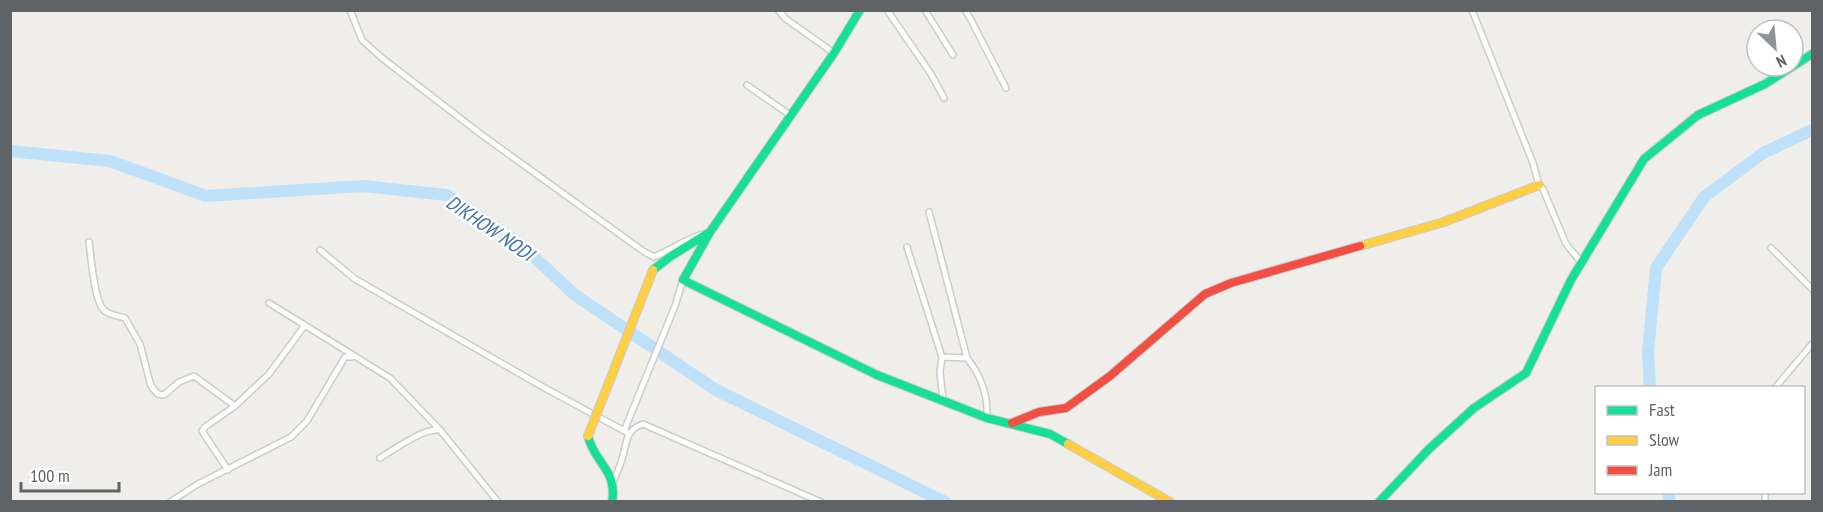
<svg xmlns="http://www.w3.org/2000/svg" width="1823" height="512" font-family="'PT Sans Narrow',sans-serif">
<rect width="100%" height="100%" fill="#efeeea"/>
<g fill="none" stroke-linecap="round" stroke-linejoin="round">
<path stroke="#bfe0f9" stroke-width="12" d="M10 151 110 161 206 196 363 186 447 195 518 242 575 295 716 390 945 502
M1650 388 1648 352 1656 268 1704 197 1763 153 1812 130
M1668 492 1670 502"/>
<g stroke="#cbcccc" stroke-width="8">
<path id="street" d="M350 10 362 40 382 58 482 135 643 251 654 257C671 250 685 239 703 234
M778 10 786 19 834 53
M887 10 931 74 944 98
M925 10 953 55
M965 10 970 18 1006 88
M1472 10 1533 163 1539 185 1543 189 1566 244 1581 262
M747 85 790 115
M929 212 967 358
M89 242C91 256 94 299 103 309 107 315 119 316 125 318L140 344 151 386 158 394 164 395 179 382 194 376 235 406
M907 247 942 357 967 358C981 376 988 394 987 418
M1771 248 1812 289
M320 250 355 279 543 387 628 433
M269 303 390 378 440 430 498 502
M942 357 940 372 943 401
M1775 388 1812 344
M624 431 675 306 683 280
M380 458C395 449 423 428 440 430
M228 470 202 431 205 427 235 406 269 374 305 325
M613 482C616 475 620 467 622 459 627 443 625 430 643 424L821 502
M170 502 198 484 291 437 307 421 345 357H352
M1765 502V492"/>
</g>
<g stroke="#cacacb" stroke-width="10">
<path id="fast" d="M710 232 683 280 877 375 987 418 1050 434 1068 444
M653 270 671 256 710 232 834 53 860 10
M588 436C594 463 618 470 612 502
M1379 502 1429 449 1474 408 1526 373 1571 280 1644 159 1698 115 1765 84 1812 54"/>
</g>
<g stroke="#cacacb" stroke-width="10">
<path id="slow" d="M1360 246 1444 222 1539 185
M1068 444 1170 502"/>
</g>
<g stroke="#cacacb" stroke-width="10">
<path id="jam" d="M1012 423 1039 412 1066 408 1110 376 1205 294 1231 283 1360 246"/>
</g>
<use href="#street" stroke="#fdfcfc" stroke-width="5"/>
<use href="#fast" stroke="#16e098" stroke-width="8"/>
<use href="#slow" stroke="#ffcf43" stroke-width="8"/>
<use href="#jam" stroke="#f24e42" stroke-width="8"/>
<g stroke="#cacacb" stroke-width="10" stroke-linecap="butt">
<path id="slow-bridge" d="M588 436 653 270"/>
</g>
<use href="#slow-bridge" stroke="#ffcf43" stroke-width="8"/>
</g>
<g text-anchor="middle" stroke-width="5" stroke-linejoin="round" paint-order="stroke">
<g font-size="20" font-style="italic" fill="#4174aa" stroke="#fff">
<text transform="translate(490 228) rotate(34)" y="7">DIKHOW NODI</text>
</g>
</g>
<rect width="1823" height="512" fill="none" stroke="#5f6368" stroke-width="24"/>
<rect x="1595" y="386" width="210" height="108" fill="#ffffff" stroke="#bfc1c3" stroke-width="1.5"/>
<rect x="1607" y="406" width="30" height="9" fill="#16e098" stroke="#bfc1c3" stroke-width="1.5"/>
<text x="1649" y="416" font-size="18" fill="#5f6368">Fast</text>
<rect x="1607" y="436" width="30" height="9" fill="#ffcf43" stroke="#bfc1c3" stroke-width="1.5"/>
<text x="1649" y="446" font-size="18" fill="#5f6368">Slow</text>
<rect x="1607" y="466" width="30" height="9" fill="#f24e42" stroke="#bfc1c3" stroke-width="1.5"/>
<text x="1649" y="476" font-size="18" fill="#5f6368">Jam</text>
<g transform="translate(1775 48) rotate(154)"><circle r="28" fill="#ffffff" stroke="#bfc1c3" stroke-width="1.5"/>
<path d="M0-4.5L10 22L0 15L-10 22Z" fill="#919496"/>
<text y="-9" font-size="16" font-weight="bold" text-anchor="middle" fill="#5f6368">N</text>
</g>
<path d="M21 482v9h98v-9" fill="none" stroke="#5f6368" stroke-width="3"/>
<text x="30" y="482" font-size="18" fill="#5f6368" stroke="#ffffff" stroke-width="4.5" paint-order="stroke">100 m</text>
</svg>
